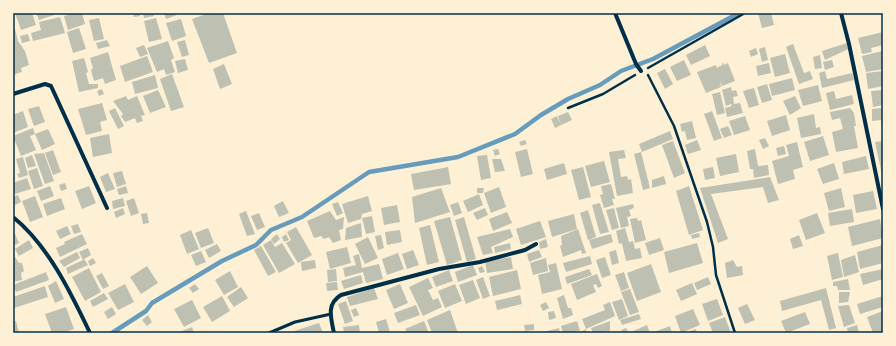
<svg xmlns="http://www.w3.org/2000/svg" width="896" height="346" font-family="'Times New Roman',serif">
<rect width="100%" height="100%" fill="#fdf0d5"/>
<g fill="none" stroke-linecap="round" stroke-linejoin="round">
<path stroke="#669bbc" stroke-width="4.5" d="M112 333 146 311 152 303 222 261 256 245 271 230 302 217 369 172 458 157 515 134 541 115 568 99 600 85 621 71 653 59 739 13"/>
</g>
<path fill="#bec0b2" d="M15 13H32L36 25 21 30Z
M36 13H60L39 20Z
M75 13H82L85 24 68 30 64 16Z
M133 13H139L140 16 134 17Z
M143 13H154V16L144 18Z
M164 13H176L177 15 166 19Z
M209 13H223L237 53 209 63 192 19Z
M758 13H771L774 25 762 28Z
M60 17 65 33 33 41 31 33 41 30 39 22Z
M99 18 104 39 94 41 89 20Z
M156 18 162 39 149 42 144 21Z
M181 19 186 36 172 41 166 23Z
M79 28 86 49 73 53 67 32Z
M15 29 18 41 25 51 29 65 21 68 22 72 13 75V30Z
M883 32V45L871 48 872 52 862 54 858 38Z
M28 34 30 41 22 43 20 36Z
M107 40 110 46 98 49 96 43Z
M185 40 189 55 182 57 177 42Z
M168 41 174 58 171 60 175 72 166 75 164 69 157 72 147 48Z
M847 43 848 49 825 60 822 51Z
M793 44 804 73 810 71 813 79 799 84 786 47Z
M144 45 148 54 140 57 136 48Z
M705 45 710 56 691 65 686 55Z
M765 47 768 60 762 62 759 49Z
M756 48 758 54 751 57 749 51Z
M882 51 883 69 866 72 862 56Z
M108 52 116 80 105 84 103 78 94 81 91 70 93 68 90 58Z
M785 54 790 73 775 77 770 58Z
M820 55 822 68 815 69 813 57Z
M147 56 153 72 125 82 120 66Z
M84 58 88 72 86 73 89 84H98V88L79 92 72 61Z
M185 59 188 70 178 73 175 61Z
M684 60 691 75 677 81 670 67Z
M832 60 834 67 825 70 823 62Z
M723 62 724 65 728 63 735 81 722 86 720 81 721 87 706 93 697 72 716 65 717 68 722 65Z
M769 63 771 73 758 76 756 66Z
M224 64 232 84 220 89 213 69Z
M665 69 673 84 665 89 657 73Z
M825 71 827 79 852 73 854 80 822 88 819 73Z
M883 71V86L868 89 866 73Z
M172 74 184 107 171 111 160 79Z
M155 75 158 88 135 94 132 82Z
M792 78 795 90 772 96 769 84Z
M767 84 772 100 762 103 757 87Z
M818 85 822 101 803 106 798 90Z
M731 87 732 91 736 90 738 96 733 97 734 104 740 103 743 113 727 117 725 108 732 106 731 104 726 106 722 90Z
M754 88 759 105 749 108 743 91Z
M102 89 104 94 99 96 97 91Z
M158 90 166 107 150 113 143 96Z
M883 90V105L873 107 871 91Z
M834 91 836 99 852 95 854 104 830 110 826 93Z
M720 92 725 113 717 115 712 94Z
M126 96 128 100 137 96 145 115 141 116 143 121 137 123 135 118 125 122 121 116 123 114 113 101Z
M795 96 801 108 790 115 783 101Z
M102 103 107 120 100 122 102 131 86 135 78 109Z
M39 106 45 122 34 126 28 109Z
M115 108 124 126 118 129 109 111Z
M850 108 854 113 856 126H854L858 148 836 152 832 132 843 129 840 118 832 120 830 112Z
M883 108V123H881V120L872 121V109Z
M23 111 28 127 13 133V115Z
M712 111 722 138 714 141 704 114Z
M568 112 572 120 561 125 558 116Z
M814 114 816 128 820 127 821 134 801 138 797 118Z
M786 115 790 130 772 136 767 121Z
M557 116 561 125 555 128 551 119Z
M745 116 750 130 734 135 729 121Z
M692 121 696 138 687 140 685 131 682 132 680 124Z
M728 126 732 135 724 138 720 129Z
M33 128 35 134 30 136 36 150 21 156 13 136Z
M48 129 55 144 42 150 35 134Z
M670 131 673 139 642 152 639 144Z
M109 134 112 153 93 157 90 138Z
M823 136 829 155 810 161 804 142Z
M765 138 769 146 763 149 759 140Z
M525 140 527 144 521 146 519 142Z
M697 140 701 150 688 154 685 145Z
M673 141 685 173 674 178 662 145Z
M883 141V175H882L875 142Z
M797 142 803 167 793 170 795 179 778 184 772 161 789 156 786 145Z
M784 146 786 154 778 156 776 148Z
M498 149 500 154 495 156 493 150Z
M527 149 533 174 521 177 515 152Z
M755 149 758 166 768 165 769 175 754 178 753 169H750L747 151Z
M53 150 61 172 53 175 45 153Z
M624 150 626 158 618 159 621 177 627 176 628 180 631 179 633 193 617 196 609 152Z
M641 152 650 188 643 190 634 154Z
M44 153 54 181 45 184 34 154Z
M736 154 739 172 720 176 716 158Z
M32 155 36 166 28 168 25 158Z
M487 155 491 178 481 180 477 156Z
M866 156 869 169 844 174 842 162Z
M23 157 28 175 19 178 17 174 20 173 16 159Z
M492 159H501L505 171 495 172Z
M604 161 610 182 591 187 585 166Z
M564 163 567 174 547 180 544 169Z
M834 163 839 179 823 184 817 169Z
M448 167 451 184 414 190 411 174Z
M583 167 591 197 579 200 571 170Z
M713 167 715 178 705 180 703 169Z
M37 168 43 186 34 189 28 171Z
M122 171 126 184 117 187 113 173Z
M108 173 115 189 106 192 100 177Z
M664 176 666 184 652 188V180Z
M770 177 779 200 768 203 763 187 711 194 728 239 718 243 700 188Z
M27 178 31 189 15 194 13 183Z
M65 183 67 189 61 191 59 185Z
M611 184 615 199H612L614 205 604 208 600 195 603 194 601 186Z
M50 186 54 196 41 201 37 191Z
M89 186 96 203 82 209 75 191Z
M126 186 128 193 119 195 117 189Z
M689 186 703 230 689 235 676 191Z
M499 187 506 207 491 213 484 193Z
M441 188 450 212 415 223 412 197Z
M477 188H484L483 193H477Z
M841 188 845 207 829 211 824 193Z
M873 191 877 209 856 213 853 195Z
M479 194 483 205 468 212 463 201Z
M18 195 21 202 15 205 13 197Z
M35 196 43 217 30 222 22 201Z
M368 196 372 211 362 214 361 219 348 223 342 204Z
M61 198 65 209 47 216 43 204Z
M123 198 125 206 113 209 112 201Z
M134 198 139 213 131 216 126 201Z
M283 201 289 213 279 217 274 206Z
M338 202 343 213 337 216 332 204Z
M458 202 462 213 454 216 450 205Z
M600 203 609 232 600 234 592 205Z
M633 204 634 208 629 210 631 216 627 217 629 226 621 228 616 208Z
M397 205 400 222 384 225 381 208Z
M123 208 125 214 116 218 114 212Z
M485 208 488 215 477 220 473 213Z
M614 208 619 228 612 230 606 210Z
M852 209 854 222 830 226 828 213Z
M588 210 596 237 588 240 580 213Z
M246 211 255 234 247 236 239 214Z
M330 211 336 220 344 217 343 229 339 230 341 240 333 243 329 237 324 239 321 236 314 238 307 221Z
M507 212 512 223 493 231 489 219Z
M147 213 149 223 143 224 141 214Z
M259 213 265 227 257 230 251 216Z
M817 213 825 233 806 240 799 220Z
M574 214 577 229 552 237 548 221Z
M372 216 375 232 366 234 362 218Z
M450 217 462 260 447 265 434 221Z
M464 217 476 259 467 262 455 220Z
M637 218 638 221 641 220 646 240 635 243 630 219Z
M880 219 883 238 852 246 848 227Z
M540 221 546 237 521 245 516 229Z
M361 223 362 237 345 240 346 228Z
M78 224 81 232 74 234 71 226Z
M430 225 439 262 427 265 419 228Z
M67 226 71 234 60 239 56 231Z
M296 227 312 255 298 263 286 243 291 240 287 232Z
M208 228 214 243 201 248 195 233Z
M625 228 629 242 633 241 635 249 640 248 642 258 626 261 622 243 619 244 616 231Z
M13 229 19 243 13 246Z
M510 229 513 237 491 247 493 253 483 255 477 237Z
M578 229 586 253 582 254 581 250 563 257 560 246 562 245 561 236Z
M191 230 199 249 187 254 180 235Z
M400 230 402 242 387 245 385 232Z
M699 233 700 237 692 239 691 235Z
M82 234 87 244 60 257 56 248 65 244 64 242Z
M277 234 280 239 274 244 271 239Z
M286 234 289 240 284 242 282 237Z
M611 234 613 242 592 249 589 240Z
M381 235 384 248 378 250 375 236Z
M799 235 803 246 793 249 790 239Z
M368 237 378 258 365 264 355 244Z
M660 238 664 250 649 255 645 243Z
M546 239 548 247 540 249 539 242Z
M29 240 33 248 19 256 15 249Z
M271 240 275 247 282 243 295 264 279 273 263 245Z
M510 243 511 249 495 253 494 247Z
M697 243 703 263 669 273 664 252Z
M217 244 221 251 209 258 205 250Z
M883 245V263L860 269 857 252Z
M261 246 276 272 268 276 254 250Z
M347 247 351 263 330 269 326 252Z
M88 248 91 255 84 259 88 265 68 274 66 268 83 260 79 252Z
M413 250 419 265 407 269 402 254Z
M539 250 542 257 529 262 527 254Z
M616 250 619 263 612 265 609 252Z
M201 251 206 262 196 266 191 255Z
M77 252 80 258 64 267 59 261Z
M398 253 404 269 387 275 382 259Z
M838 253 843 277 832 280 827 256Z
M359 254 362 268 379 264 383 279 366 283 363 272 345 277 343 268 356 265 353 256Z
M855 255 859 272 844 277 841 260Z
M590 256 592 264 566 272 563 263Z
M15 257 19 263H22L24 271 21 273 22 280 13 282V258Z
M511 257 513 269 487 273 485 261Z
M605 257 611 275 602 278 596 260Z
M93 258 96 263 90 266 88 261Z
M546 258 548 271 533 275 530 263Z
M315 260 316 268 302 271 301 262Z
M733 260 737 267 742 266 743 275 727 278 725 263Z
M556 263 562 289 542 294 538 275 550 272 548 265Z
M651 264 661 292 637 301 627 273Z
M473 265 477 275 458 282 455 272Z
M147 266 158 283 141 294 130 277Z
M482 266 485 272 480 273 478 268Z
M89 268 101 292 85 301 72 277Z
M336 269 337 281 328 282 327 270Z
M589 269 592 275 567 284 565 277Z
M883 269V279L863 285 860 274Z
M449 270 453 281 436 287 432 277Z
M517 270 521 289 493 296 489 277Z
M230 271 238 287 224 295 215 280Z
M46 272 49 280 16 292 13 285Z
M624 272 629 288 621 291 615 275Z
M102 273 109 286 103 289 96 276Z
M597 274 602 286 598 288 596 284 593 285 596 292 577 300 571 284Z
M361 275 363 283 344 289 341 281Z
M483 277 490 296 483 299 476 280Z
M708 277 711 284 697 290 694 283Z
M428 278 433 288 428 290 433 300 438 298 442 307 423 316 409 287Z
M848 279 850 290H838L837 286H833V282Z
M473 280 480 298 466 304 459 285Z
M56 281 64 299 55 303 48 286Z
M337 282 338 290 327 291 326 283Z
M692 283 697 294 681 301 676 290Z
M125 284 134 302 118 310 108 293Z
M195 284 199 289 193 293 189 288Z
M400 284 408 303 394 309 386 290Z
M455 284 462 301 445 308 438 291Z
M45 286 48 297 14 308 13 297Z
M241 287 248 298 234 307 227 297Z
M374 288 378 299 350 306 347 297Z
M826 288 836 328 829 330 821 300 782 311 780 301Z
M630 289 639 312 630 315 621 292Z
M839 292H850L848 302 839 303Z
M104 293 108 299 93 307 90 301Z
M520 295 522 304 497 310 495 301Z
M564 295 568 308H571L573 315 563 319 557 298Z
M222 296 230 311 212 322 203 307Z
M883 296V307L860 314 857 304Z
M622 299 628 316 619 320 612 302Z
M717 299 723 315 708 321 702 304Z
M192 300 201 318 184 327 174 309Z
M346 301 353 321 345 324 338 304Z
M546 302 549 308 543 311 540 305Z
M610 302 615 316 586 329 582 319 605 310 603 305Z
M747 304 755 320 745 324 738 308Z
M416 305 420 315 398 323 394 313Z
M849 305 855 323 844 327 838 306Z
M66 307 74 329 62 333H52L45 314Z
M112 307 116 314 108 319 104 312Z
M356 308 359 315 354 317 351 310Z
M693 309 700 325 681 333 675 316Z
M450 310 458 333H432L427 320Z
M554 311 556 318 549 320 548 312Z
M883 311V333H873L867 317Z
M805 312 810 324 786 333 781 321Z
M639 314 641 319 622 325 620 320Z
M148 315 152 322 147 326 142 320Z
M725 317 731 333H713L709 323Z
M386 319 390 332 379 333 376 322Z
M16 321 19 333H13V322Z
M424 321 429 333H407L405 329Z
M577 321 580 331 563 333 561 326Z
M610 321V331L593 333 591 328Z
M319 323 323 333H288Z
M534 324V330L525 331 524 325Z
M359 325 360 333H344L343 327Z
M647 325 650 333H632L631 332Z
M857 325 859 333H848L847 328Z
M670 326 672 333H655L654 332Z
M192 327 194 333H177Z
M559 328 560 333H547V331Z
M626 328 628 331 623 333 621 330Z
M586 329 587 333H580V332Z
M696 329 697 333H690V331Z"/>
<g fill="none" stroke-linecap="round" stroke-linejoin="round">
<path stroke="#003049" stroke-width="2.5" d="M648 68 745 13
M648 75 674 126 707 222 713 247 716 275 735 333
M568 108 603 94 635 75"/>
<path stroke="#003049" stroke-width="3" d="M269 333 295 322 331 314"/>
<path stroke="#003049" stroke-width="4" d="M615 13 636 64 641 71
M841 13 849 44 883 209
M13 94 45 84 51 86 107 208
M13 217C48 245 71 293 90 333
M334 333C331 318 326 304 341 295L439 269 480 262 525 250 536 244"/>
</g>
<rect width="896" height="346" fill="none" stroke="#fdf0d5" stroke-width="28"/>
<rect x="14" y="14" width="868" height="318" fill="none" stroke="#003049" stroke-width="1.5"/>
</svg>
